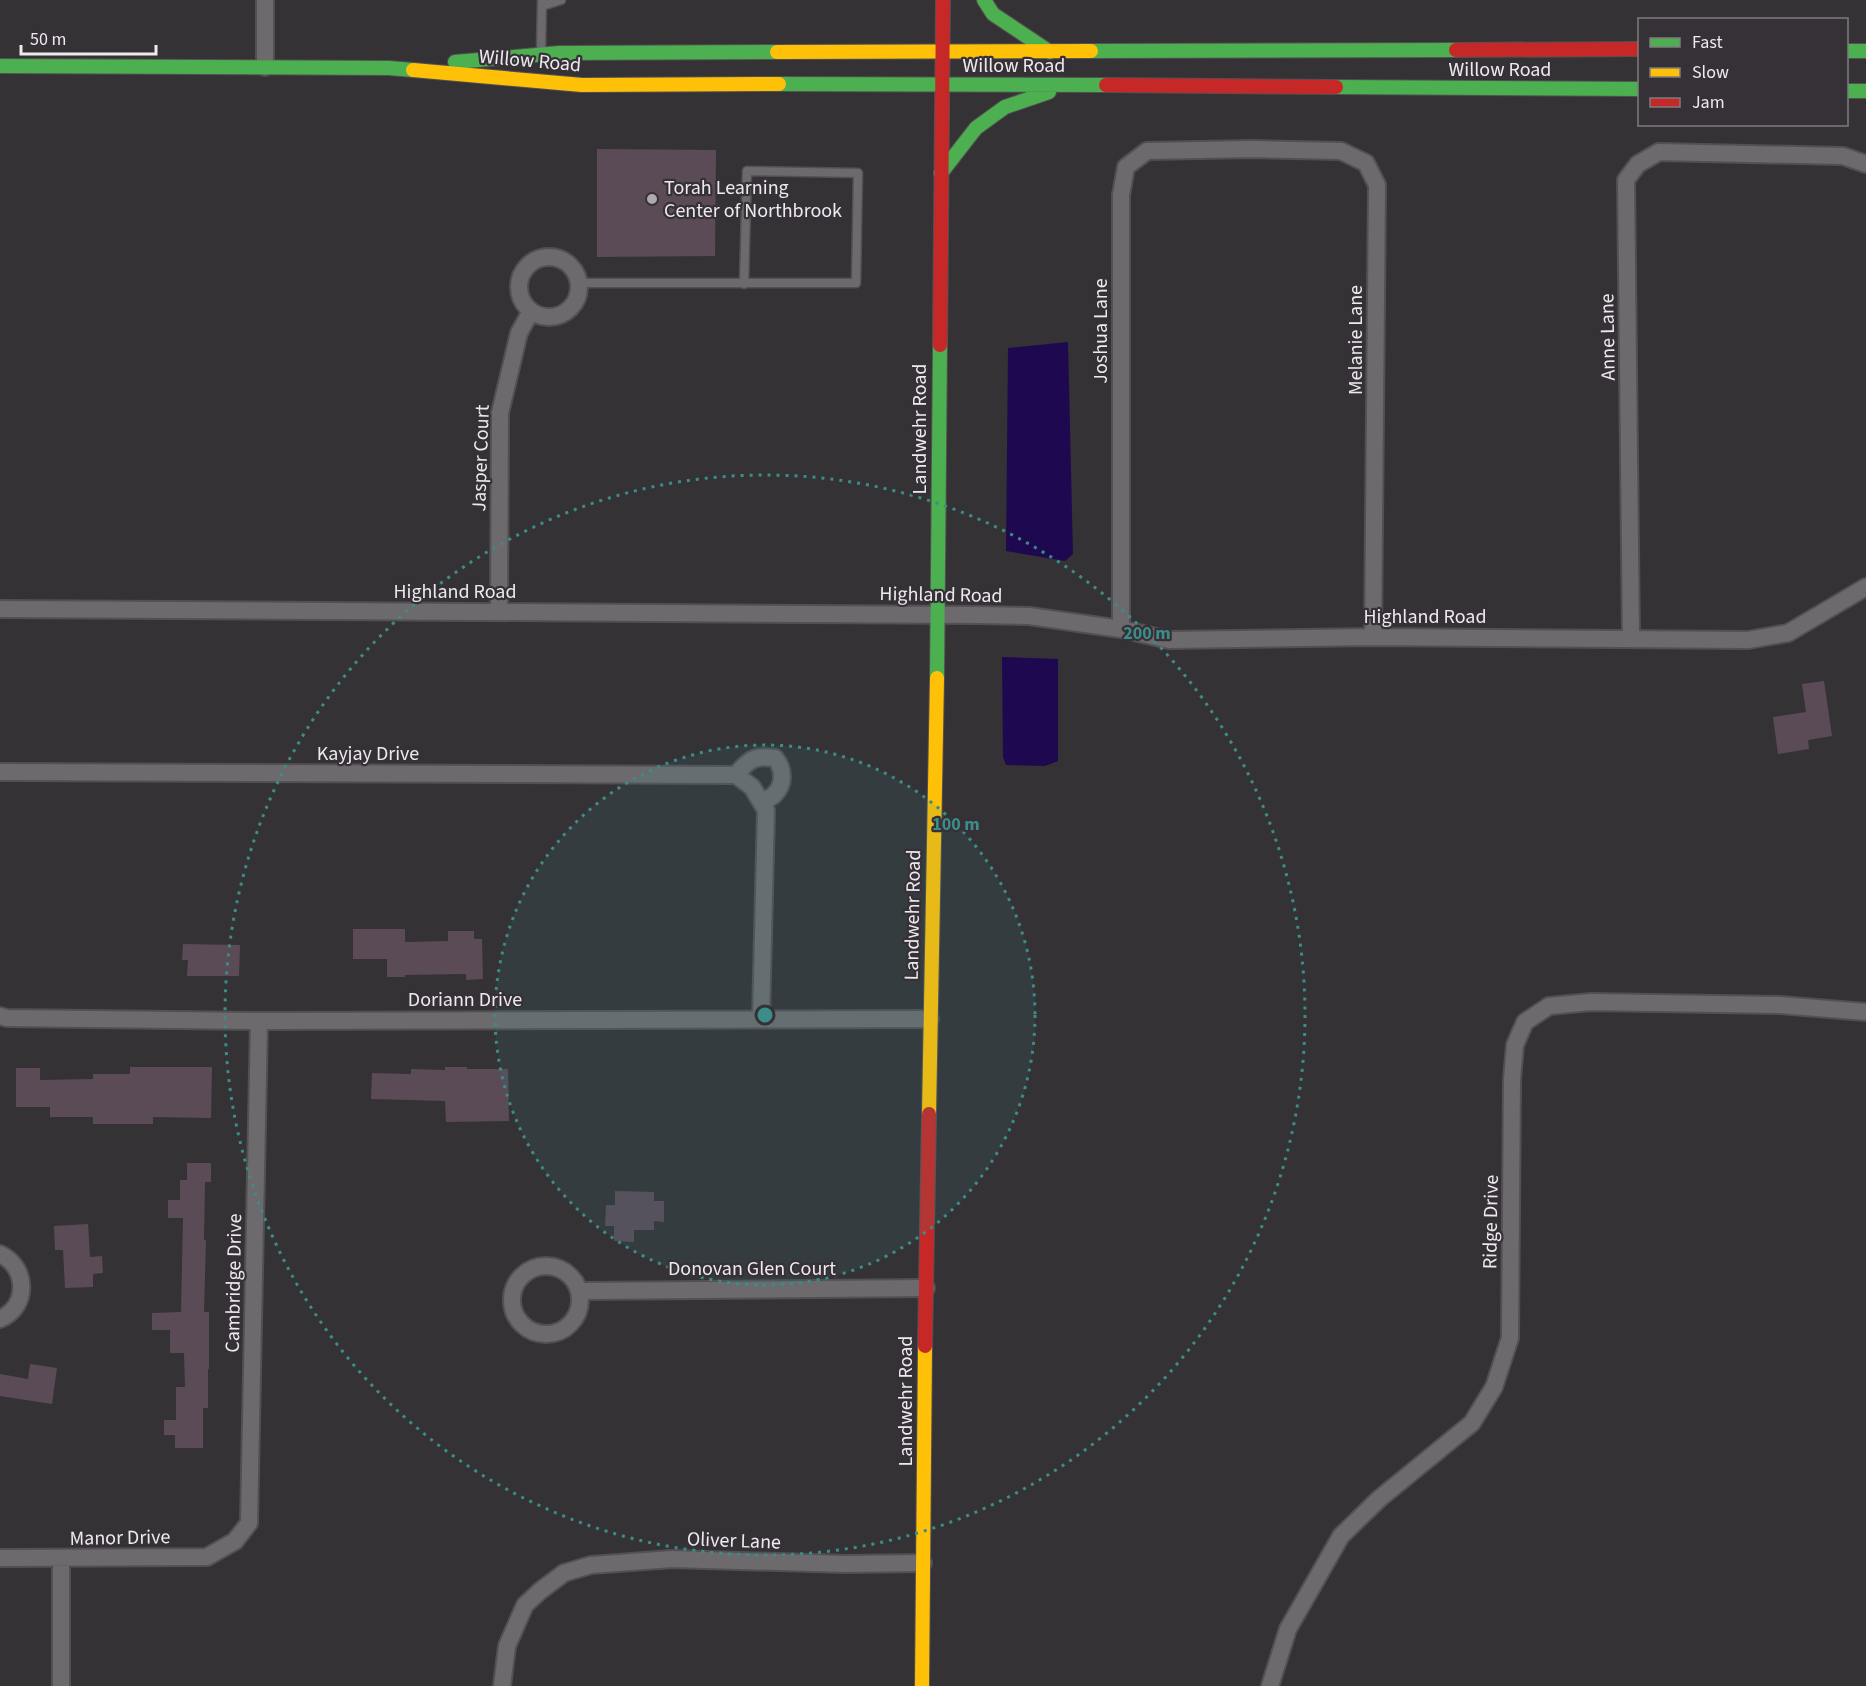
<svg xmlns="http://www.w3.org/2000/svg" width="1866" height="1686" font-family="'Source Sans 3',sans-serif">
<rect width="100%" height="100%" fill="#353236"/>
<path fill="#1e0950" d="M1068 342 1073 554 1065 561 1006 551 1008 348Z
M1002 657 1058 659V761L1045 766 1006 765 1003 757Z"/>
<path fill="#5b4b57" d="M597 149 716 150 715 256 597 257Z
M1824 681 1832 736 1808 740 1809 749 1778 754 1773 717 1806 712 1802 684Z
M353 929H405V942L448 941V931H474V939H482L483 979 466 980V974L405 975V977H387V959H353Z
M183 944 240 945 239 976H187L188 960H182Z
M130 1067H212L211 1118 153 1117V1124H93V1117H50V1107H16V1068H40V1080L93 1079V1074H130Z
M445 1067H467V1069H508L509 1121 446 1122 445 1101 371 1099 372 1073 411 1074V1069L445 1070Z
M187 1163H211V1182H205L204 1240H206L204 1312H209V1369H208V1408H203V1448H175V1435H164V1420H176V1387H185L184 1353H170V1330H152V1313L181 1312 183 1218H168V1200H180V1180H187Z
M615 1191 654 1192V1201H664V1222L654 1221V1230H634V1242L614 1241V1226H605L606 1205H615Z
M88 1224 90 1257 102 1256 103 1273 93 1274V1287L65 1288 63 1250H55L54 1226Z
M30 1364 57 1368 52 1404 0 1396V1374L28 1379Z"/>
<g fill="none" stroke-linecap="round" stroke-linejoin="round">
<g stroke="#535054" stroke-width="11">
<path id="lane" d="M542 6 561 0
M541 51 542 0
M580 283H856L858 173 747 171 744 284"/>
</g>
<g stroke="#535054" stroke-width="20">
<path id="street" d="M265 0V67
M519 287a30 30 0 1 1 60 0a30 30 0 1 1-60 0Z
M0 609 977 615 1029 616 1121 629 1169 640 1373 637 1748 640 1788 633 1866 587
M499 612 500 413 519 333 531 311
M1121 629V195L1126 167 1147 151 1252 149 1341 151 1366 163 1377 185 1373 637
M1631 639 1626 180 1638 164 1659 152 1843 156 1866 164
M0 772 736 775 752 787 766 810 761 1019
M736 775C749 759 755 755 775 758 784 769 785 784 774 795 771 798 765 800 761 802
M0 1016 7 1018 259 1021 930 1019
M0 1254C28 1267 29 1307 0 1319
M512 1300a34 34 0 1 1 68 0a34 34 0 1 1-68 0Z
M579 1291 926 1288
M0 1558 207 1557 235 1541 249 1523 259 1021
M61 1558V1686
M502 1686 507 1646 525 1605 540 1591 564 1573 591 1565 672 1559 845 1564 923 1563
M1270 1686 1288 1629 1341 1536 1379 1499 1472 1423 1494 1387 1510 1338 1512 1079 1515 1045 1525 1022 1549 1006 1591 1002 1780 1005 1866 1012"/>
</g>
<g stroke="#535054" stroke-width="16">
<path id="fast" d="M984 0 993 14 1050 52
M1091 51 1456 50
M1846 51H1866
M455 62 559 53 777 52
M0 66 389 68 413 70
M779 84 1106 85
M1336 87 1640 89
M1846 91H1866
M941 173 976 128 1005 107 1049 92
M937 678 940 345"/>
</g>
<g stroke="#535054" stroke-width="16">
<path id="slow" d="M777 52 1091 51
M413 70 582 85 779 84
M929 1114 937 678
M922 1686 925 1346"/>
</g>
<g stroke="#535054" stroke-width="16">
<path id="jam" d="M1456 50 1640 49
M1106 85 1336 87
M940 345 943 0
M925 1346 929 1114"/>
</g>
<use href="#lane" stroke="#6c6a6d" stroke-width="8"/>
<use href="#street" stroke="#6c6a6d" stroke-width="16"/>
<use href="#fast" stroke="#4caf50" stroke-width="14"/>
<use href="#slow" stroke="#ffc107" stroke-width="14"/>
<use href="#jam" stroke="#c62828" stroke-width="14"/>
</g>
<circle cx="765" cy="1015" r="270" fill="#3b8d88" fill-opacity=".12"/>
<g fill="none" stroke="#3b8d88" stroke-width="3" stroke-dasharray="3 6">
<circle cx="765" cy="1015" r="270"/>
<circle cx="765" cy="1015" r="540"/>
</g>
<circle fill="#ada9ae" stroke="#363137" stroke-width="2" cx="652" cy="199" r="6"/>
<g text-anchor="middle" stroke-width="4.5" stroke-linejoin="round" paint-order="stroke">
<g font-size="20" fill="#ede9ee" stroke="#363137">
<text transform="translate(530 60) rotate(5)" y="7">Willow Road</text>
<text x="1014" y="72">Willow Road</text>
<text x="1500" y="76">Willow Road</text>
<text transform="translate(1100 331) rotate(-90)" y="7">Joshua Lane</text>
<text transform="translate(1607 337) rotate(-91)" y="7">Anne Lane</text>
<text transform="translate(1355 340) rotate(-90)" y="7">Melanie Lane</text>
<text transform="translate(919 429) rotate(-90)" y="7">Landwehr Road</text>
<text transform="translate(480 458) rotate(-88)" y="7">Jasper Court</text>
<text x="455" y="598">Highland Road</text>
<text transform="translate(941 594) rotate(1)" y="7">Highland Road</text>
<text x="1425" y="623">Highland Road</text>
<text x="368" y="760">Kayjay Drive</text>
<text transform="translate(912 915) rotate(-89)" y="7">Landwehr Road</text>
<text x="465" y="1006">Doriann Drive</text>
<text transform="translate(1490 1222) rotate(-89)" y="7">Ridge Drive</text>
<text x="752" y="1275">Donovan Glen Court</text>
<text transform="translate(233 1283) rotate(-89)" y="7">Cambridge Drive</text>
<text transform="translate(905 1401) rotate(-90)" y="7">Landwehr Road</text>
<text transform="translate(120 1537) rotate(-1)" y="7">Manor Drive</text>
<text transform="translate(734 1540) rotate(2)" y="7">Oliver Lane</text>
</g>
<g font-size="20" fill="#ede9ee" stroke="#363137" text-anchor="start">
<text x="664" y="194">Torah Learning<tspan x="664" dy="23">Center of Northbrook</tspan></text>
</g>
</g>
<circle cx="765" cy="1015" r="9" fill="#3b8d88" stroke="#363137" stroke-width="3"/>
<g font-size="18" text-anchor="middle" font-weight="bold" fill="#3b8d88" stroke="#363137" stroke-width="4.5" stroke-linejoin="round" paint-order="stroke">
<text x="1147" y="639">200 m</text>
<text x="956" y="830">100 m</text>
</g>
<rect x="1638" y="18" width="210" height="108" fill="#363137" stroke="#7f7b80" stroke-width="1.5"/>
<rect x="1650" y="38" width="30" height="9" fill="#4caf50" stroke="#7f7b80" stroke-width="1.5"/>
<text x="1692" y="48" font-size="18" fill="#ede9ee">Fast</text>
<rect x="1650" y="68" width="30" height="9" fill="#ffc107" stroke="#7f7b80" stroke-width="1.5"/>
<text x="1692" y="78" font-size="18" fill="#ede9ee">Slow</text>
<rect x="1650" y="98" width="30" height="9" fill="#c62828" stroke="#7f7b80" stroke-width="1.5"/>
<text x="1692" y="108" font-size="18" fill="#ede9ee">Jam</text>
<path d="M21 45v9h135v-9" fill="none" stroke="#ede9ee" stroke-width="3"/>
<text x="30" y="45" font-size="18" fill="#ede9ee" stroke="#363137" stroke-width="4.5" paint-order="stroke">50 m</text>
</svg>
